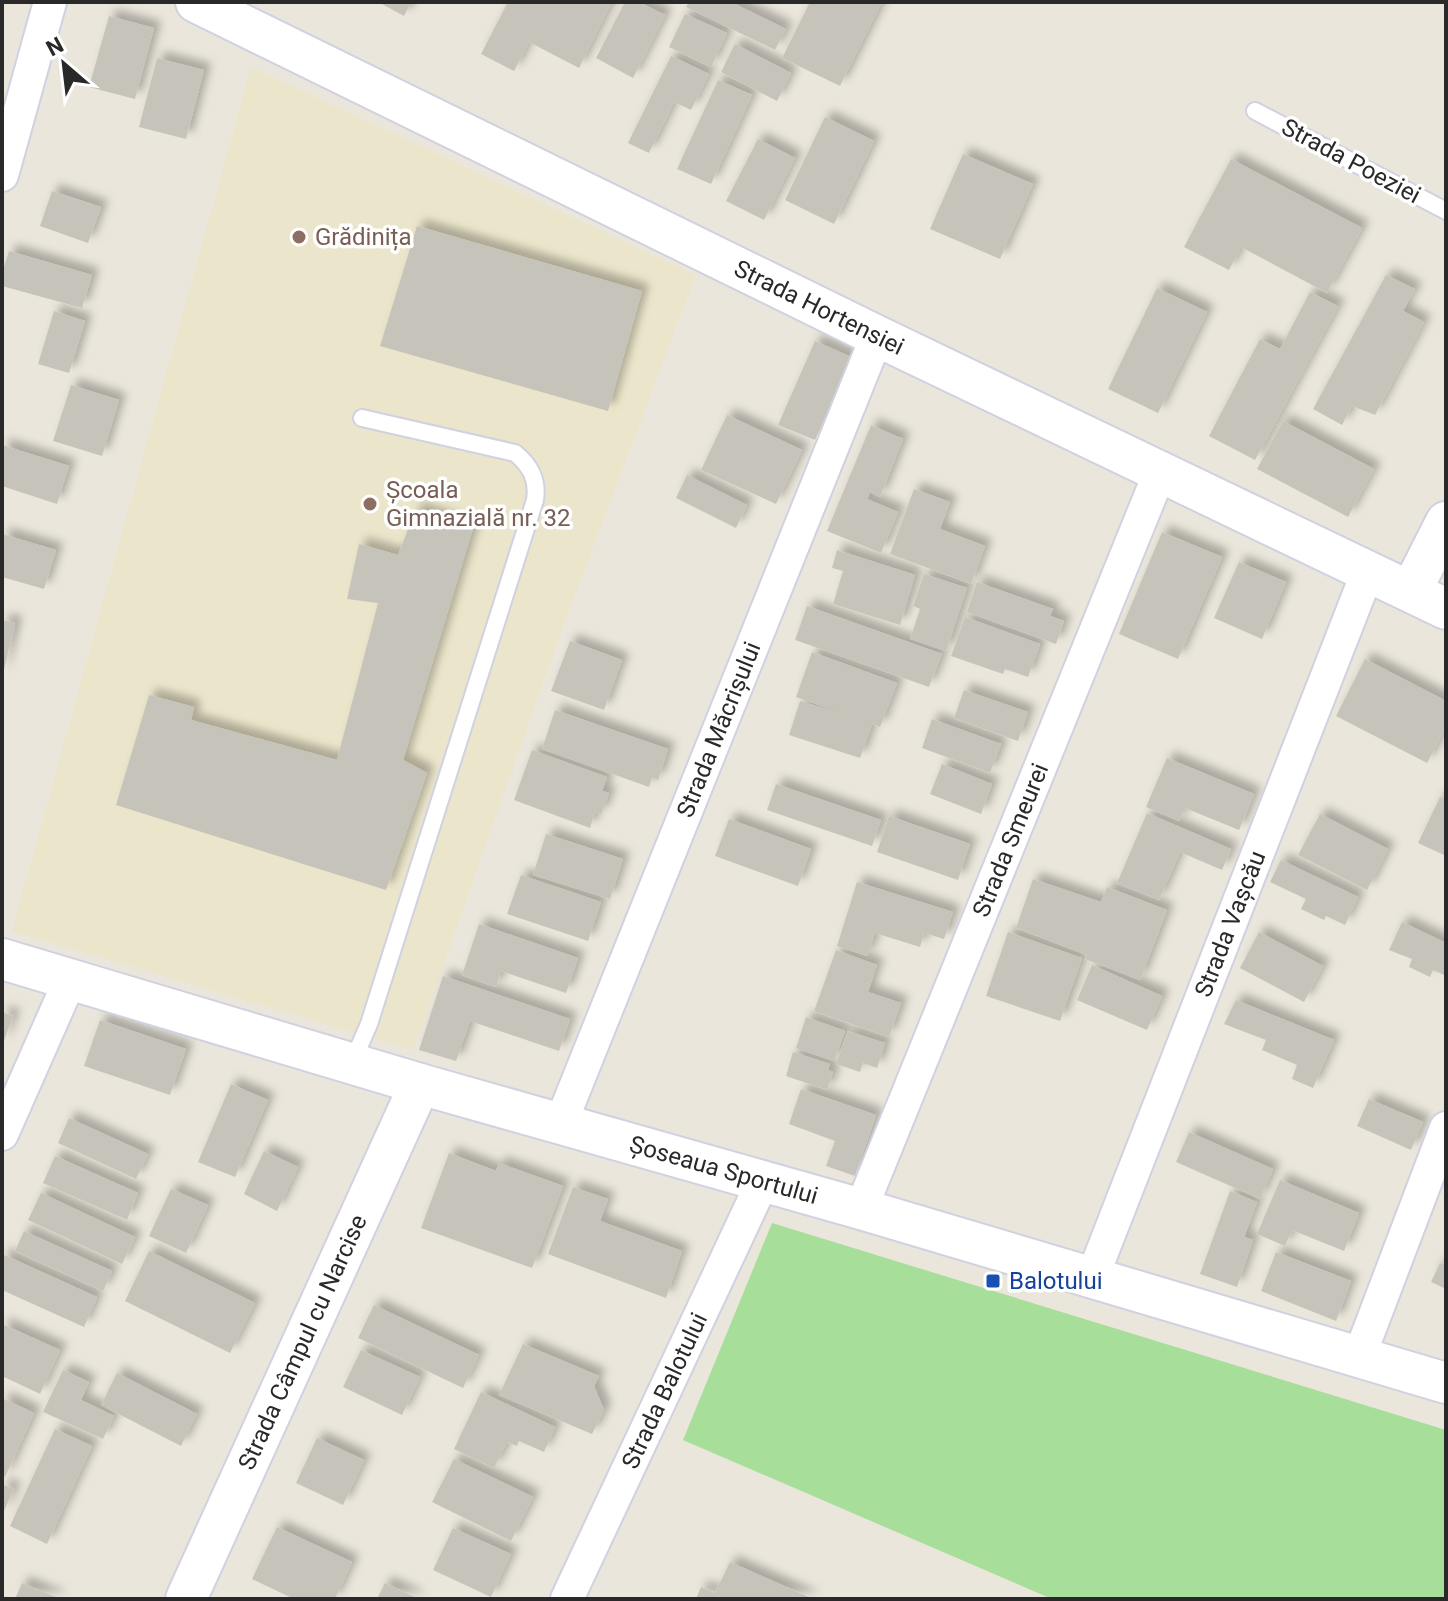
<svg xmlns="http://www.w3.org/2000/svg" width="1448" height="1601" font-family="Roboto,sans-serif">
<defs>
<filter id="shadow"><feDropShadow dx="7" dy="-7" stdDeviation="4" flood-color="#0004"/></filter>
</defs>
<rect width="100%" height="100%" fill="#eae6db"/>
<path fill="#ebe6cb" d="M251 67 696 275 564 624 413 1050 12 931Z"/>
<path fill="#a7de9a" d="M772 1223 1446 1430V1599H1052L683 1440Z"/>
<path fill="#c6c4ba" filter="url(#shadow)" d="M378 2H411L404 16Z
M508 2H612L579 68 529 42 514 71 481 54Z
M625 2H639L665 15 633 78 596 58Z
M689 2H731L786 29 775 50 686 7Z
M810 2H882L840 86 782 58Z
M685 14 727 33 711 67 669 47Z
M109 16 154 28 135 99 89 87Z
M735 44 791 73 777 101 721 72Z
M671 56 709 74 691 110 674 102 649 153 628 143Z
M157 58 204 70 186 139 139 127Z
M718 80 752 95 711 184 677 169Z
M825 117 874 141 834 224 785 200Z
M758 139 795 158 764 220 726 201Z
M963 154 1033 184 1000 259 930 229Z
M1231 159 1362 228 1327 293 1241 247 1229 270 1184 247Z
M52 191 101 207 88 243 40 226Z
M417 226 642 291 608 411 380 346Z
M9 251 92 275 82 308 2 286V273Z
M1386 275 1415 289 1403 311 1424 322 1375 415 1352 406 1342 425 1313 409Z
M1157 288 1207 312 1158 413 1108 389Z
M1310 292 1338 306 1255 460 1209 436 1260 339 1280 349Z
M54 311 85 321 69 373 38 364Z
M815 341 851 357 815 440 778 425Z
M71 385 119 400 102 456 53 441Z
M727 415 802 450 776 504 701 470Z
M1283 421 1374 469 1348 517 1257 469Z
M871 425 903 439 880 497 870 492 867 499 898 512 881 553 827 531Z
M2 445 69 466 57 504 2 486Z
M687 475 747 505 736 528 676 498Z
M914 489 950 502 940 529 985 546 971 584 890 554Z
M416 509 473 528 403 760 427 773 386 890 116 805 149 695 194 707 191 720 337 760 378 603 347 599 359 544 398 555Z
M1162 532 1222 557 1178 659 1119 634Z
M2 534 56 550 44 589 2 577Z
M837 550 915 575 900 625 833 604 843 571 832 568Z
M1239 562 1286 582 1262 639 1214 618Z
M924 574 967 588 946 651 910 639 920 609 913 606Z
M977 582 1053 609 1050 616 1064 621 1056 644 967 612Z
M807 606 942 654 929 687 795 640Z
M965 617 1040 644 1028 677 1005 669 1003 674 951 656Z
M2 620 15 623 3 674H2Z
M570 641 622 660 604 710 551 691Z
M812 652 897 683 880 727 872 724 860 758 789 735 800 701 853 717 796 697Z
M1365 659 1446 701V726L1427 763 1336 716Z
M964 690 1028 712 1018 741 954 718Z
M555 710 668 749 658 780 652 777 649 787 542 749Z
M932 719 1001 744 990 773 922 748Z
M532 750 607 777 602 791 609 793 601 814 595 812 590 828 514 800Z
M1167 758 1254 794 1239 830 1185 808 1179 821 1146 807Z
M942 764 992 784 981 814 930 794Z
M776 784 881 820 872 846 767 810Z
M1440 797 1446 799V856L1418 843Z
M1147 813 1231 849 1222 870 1180 852 1159 900 1117 883Z
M1320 814 1388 849 1367 890 1298 855Z
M889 816 970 844 958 880 877 852Z
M729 819 811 849 798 886 715 856Z
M546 834 623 859 610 899 533 875Z
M1281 860 1358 897 1345 925 1326 916 1324 920 1301 909 1306 899 1270 882Z
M521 875 601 902 588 941 507 914Z
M1033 879 1101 902 1107 887 1167 910 1140 980 1085 959 1087 955 1016 928Z
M857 882 953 912 944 939 924 933 920 947 875 933 867 956 837 946Z
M1402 922 1446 943V976L1433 970 1430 977 1409 967 1412 959 1389 950Z
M479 924 578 958 566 993 501 971 496 987 462 975Z
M1008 932 1082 958 1060 1021 986 996Z
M1259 932 1323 966 1304 1002 1240 968Z
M836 950 877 965 868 992 901 1003 889 1037 814 1011Z
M1092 965 1162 996 1147 1030 1077 1000Z
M443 976 570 1019 559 1051 470 1021 456 1061 419 1050Z
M1236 1000 1334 1040 1313 1088 1292 1079 1297 1065 1262 1050 1266 1040 1224 1024Z
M2 1012 13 1016 2 1046Z
M806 1017 845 1031 834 1061 796 1048Z
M100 1020 186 1049 170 1095 84 1066Z
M848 1031 885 1043 877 1068 863 1063 860 1072 836 1064Z
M793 1052 830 1064 828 1070 833 1072 827 1090 786 1076Z
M231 1084 268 1100 235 1177 198 1162Z
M801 1089 876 1115 855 1176 826 1166 835 1141 789 1124Z
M1369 1099 1423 1122 1411 1150 1357 1126Z
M69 1118 148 1154 136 1179 58 1143Z
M1189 1132 1273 1169 1260 1199 1176 1162Z
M264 1151 298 1167 277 1211 244 1194Z
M449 1153 496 1171 499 1163 563 1186 532 1268 421 1228Z
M55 1156 138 1193 127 1220 43 1183Z
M1280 1180 1359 1213 1344 1251 1292 1230 1285 1246 1257 1234Z
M573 1187 608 1199 600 1221 682 1251 666 1298 548 1254Z
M171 1189 208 1205 186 1253 149 1236Z
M1230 1191 1257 1202 1244 1237 1253 1240 1237 1287 1200 1274Z
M41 1193 135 1237 122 1264 28 1220Z
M24 1231 112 1271 103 1291 15 1251Z
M149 1251 255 1303 230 1353 125 1301Z
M1276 1252 1351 1281 1336 1321 1261 1291Z
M2 1254 97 1297 84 1327 2 1290Z
M1440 1263 1446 1265V1289L1431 1282Z
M374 1305 479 1355 463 1388 358 1338Z
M2 1324 60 1350 40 1394 2 1376Z
M523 1344 599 1376 594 1386 604 1410 592 1434 499 1395Z
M361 1350 420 1377 402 1415 343 1387Z
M63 1370 89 1382 81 1400 114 1416 103 1439 43 1412Z
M117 1373 197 1414 181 1446 101 1405Z
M481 1392 555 1427 544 1452 519 1441 517 1446 507 1442 494 1468 454 1449Z
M2 1398 34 1413 5 1477 2 1475Z
M55 1429 92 1446 47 1544 10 1526Z
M317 1438 364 1460 343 1505 296 1483Z
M454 1459 533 1497 511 1541 432 1502Z
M2 1484 14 1489 2 1515Z
M277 1527 352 1562 335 1599H294L252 1579Z
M453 1528 511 1554 491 1597 433 1570Z
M730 1562 813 1599H696L701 1587 715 1593Z
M22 1583 61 1599H15Z
M385 1583 419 1599H377Z"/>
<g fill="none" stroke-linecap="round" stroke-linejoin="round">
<g stroke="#d0d1e1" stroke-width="20">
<path id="service" d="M1255 111 1446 211
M352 1063 369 1024 535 500C538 480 531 466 515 453L362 418"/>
</g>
<g stroke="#d0d1e1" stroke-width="36">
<g id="minor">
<path d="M2 175 50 2"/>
<path id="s1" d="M560 1125 877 336"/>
<path d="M2 1134 70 980"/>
<path id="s2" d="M861 1209 1160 472"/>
<path id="s3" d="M1092 1278 1368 571"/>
<path d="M1359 1357 1446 1128"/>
<path id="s4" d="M567 1599 763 1181"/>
</g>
</g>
<g stroke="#d0d1e1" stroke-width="44">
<g id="tertiary">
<path id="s5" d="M196 2 877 336 1446 609"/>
<path d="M1411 591 1446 522"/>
<path id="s6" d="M2 959 420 1084 861 1209 1446 1383"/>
<path id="s7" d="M186 1599 420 1084"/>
</g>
</g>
<use href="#service" stroke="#fff" stroke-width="16"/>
<use href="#minor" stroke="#fff" stroke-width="32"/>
<use href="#tertiary" stroke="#fff" stroke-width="40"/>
</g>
<g fill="#8d6e63" stroke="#fff" stroke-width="3">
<circle cx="299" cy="237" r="8"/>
<circle cx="370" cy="504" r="8"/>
</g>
<rect fill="#1a4fb4" stroke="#fff" stroke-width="3" x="985" y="1273" width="16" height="16" rx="4"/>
<g text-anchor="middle" stroke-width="7" stroke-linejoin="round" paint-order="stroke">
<g font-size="24" fill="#292929" stroke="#fff">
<text transform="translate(1351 161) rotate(28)" y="8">Strada Poeziei</text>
<text dy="8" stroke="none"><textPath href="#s5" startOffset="694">Strada Hortensiei</textPath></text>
<text dy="8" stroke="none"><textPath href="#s1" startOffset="426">Strada Măcrișului</textPath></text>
<text dy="8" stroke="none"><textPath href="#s2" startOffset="398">Strada Smeurei</textPath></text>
<text dy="8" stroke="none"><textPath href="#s3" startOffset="380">Strada Vașcău</textPath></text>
<text dy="8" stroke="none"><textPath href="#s6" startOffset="752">Șoseaua Sportului</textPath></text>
<text dy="8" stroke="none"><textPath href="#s7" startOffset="282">Strada Câmpul cu Narcise</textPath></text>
<text dy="8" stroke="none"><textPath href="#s4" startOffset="230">Strada Balotului</textPath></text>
</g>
<g font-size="24" fill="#785e54" stroke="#fff" text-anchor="start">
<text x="315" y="245">Grădinița</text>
<text x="386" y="498">Școala<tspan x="386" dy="28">Gimnazială nr. 32</tspan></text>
</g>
<g font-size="24" fill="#164399" stroke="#fff" text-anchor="start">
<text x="1009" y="1289">Balotului</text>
</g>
</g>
<rect width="1448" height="1601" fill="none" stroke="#292929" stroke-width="8"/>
<g transform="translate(64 64) rotate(332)" stroke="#ffffff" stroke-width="6" paint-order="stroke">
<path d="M0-6L14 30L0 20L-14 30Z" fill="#292929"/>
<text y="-12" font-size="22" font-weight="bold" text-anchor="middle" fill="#292929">N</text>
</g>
</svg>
